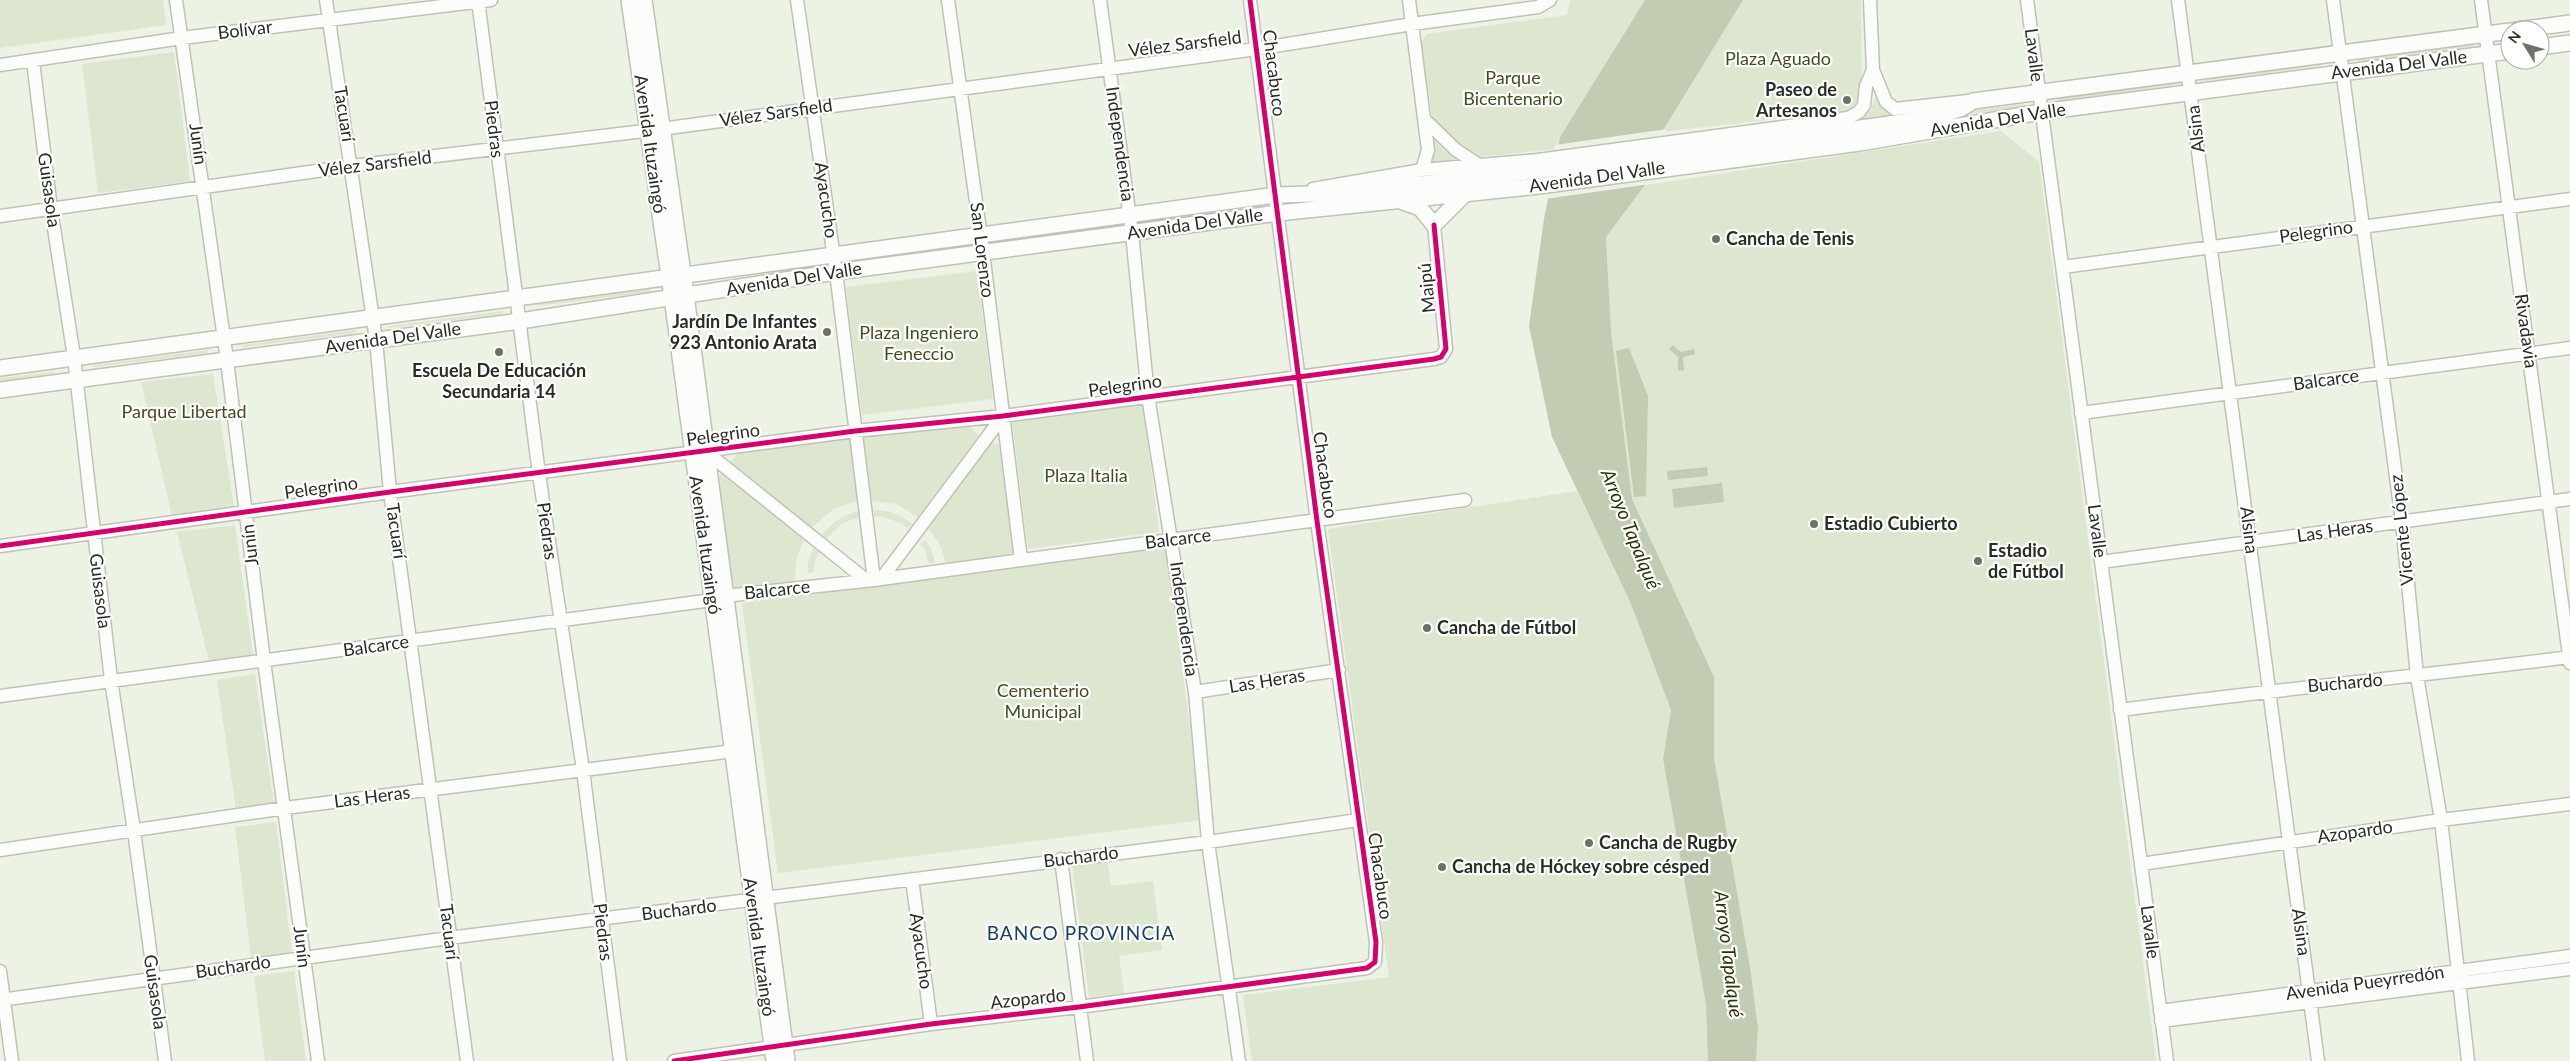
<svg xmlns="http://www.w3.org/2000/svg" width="2570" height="1061" font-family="Lato,sans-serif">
<rect width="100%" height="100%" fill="#edf3e4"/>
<path fill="#dde6cf" d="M0 0H163L166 25 0 48Z
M1570 0H1645L1560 137 1557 149 1478 157 1455 145 1433 121 1421 42 1427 34 1567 15Z
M1743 0H1861L1862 102 1853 110 1662 132Z
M2474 43V46L2358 62V59Z
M174 52 190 181 98 193 82 64Z
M2321 63V66L2205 81V79Z
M2174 82V85L2058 101V98Z
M1878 88C1890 120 1890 116 1922 112V114L1859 121 1871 110Z
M2024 104 2025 107 1968 114 1877 135 1968 111Z
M2001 131 2039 162 2156 1061H1756L1758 1029 1751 973 1714 758V677L1632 499 1611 331 1606 237 1646 185Z
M1434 140 1444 150 1460 160 1428 164Z
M1260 206V208L1146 223V220Z
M1111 225 1112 228 998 242 997 240Z
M966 244 967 246 853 261 852 259Z
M977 271 993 399 862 415 846 287Z
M650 289 651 292 537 306V304Z
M503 311V314L389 328V326Z
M356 330V333L243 347 242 345Z
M207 350 208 353 94 367V365Z
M54 372V374L0 381V378Z
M213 374 234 507 172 516 141 382Z
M1143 404 1159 532 1028 549 1012 421Z
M968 424 979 435 918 517 896 504 872 501 863 436Z
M850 438 858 500 834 509 811 528 730 462 739 452Z
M991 442 1001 446 1015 555 946 564 940 544 927 527Z
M722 472 804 539 796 560 795 582 730 589 715 482Z
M1577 491 1631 604 1671 710 1663 759 1706 1005 1708 1061H1252L1243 995 1389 977 1328 529Z
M874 510C889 510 900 515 912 524L908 528C897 521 888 517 874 516Z
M858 511 859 518C844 521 836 527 827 539L822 535C832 522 842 516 858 511Z
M235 525 253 655 209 661 177 532Z
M925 540 931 548 935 563H928L926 551 920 544Z
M1166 545 1202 820 778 873 742 603Z
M813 548 819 552 814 563V572L808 573V562Z
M255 674 274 805 236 810 217 680Z
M276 822 292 953 251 958 235 827Z
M1107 860 1111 886 1153 881 1162 950 1119 956 1124 993 1089 997 1072 865Z
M294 971 306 1061H265L254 976Z"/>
<path fill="#c2ccb2" d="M1645 0H1743L1662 132 1652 176 1606 237 1611 331 1632 499 1714 677V758L1751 973 1758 1029 1756 1061H1708L1706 1005 1663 759 1671 710 1631 604 1552 437 1529 326 1544 219 1560 137Z
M1673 345 1681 352 1694 349 1695 354 1683 357 1684 370 1678 371V357L1669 349Z
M1629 348 1648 396 1646 496 1634 497 1616 351Z
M1707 467 1708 476 1668 480 1667 471Z
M1722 483 1724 502 1674 508 1672 489Z"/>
<path fill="#edf3e4" d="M1667 129 1654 177 1650 184 1545 199 1555 145Z"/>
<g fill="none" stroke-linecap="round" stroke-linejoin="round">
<g stroke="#bec3b6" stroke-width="15">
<path id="minor" d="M176 0 227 360 264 661 318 1061
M326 0 376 340 390 492 467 1061
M478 0 539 474 583 770 620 1061
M797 0 836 272 874 580
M948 0 983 252 1021 560
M1100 0 1132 233 1148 396 1195 692 1208 842 1239 1061
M1409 0 1428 150 1422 170
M2027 0 2167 1061
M2178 0 2318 1061
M2333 0 2402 522 2417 676 2441 820 2468 1061
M2481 0 2570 663
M33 61 51 209 74 357 111 680 134 831 165 1061
M0 65 182 38 491 0
M1873 70 1886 102 1895 109 1968 101
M1426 121 1456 150 1479 165
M1313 189 1422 170 1538 160 1848 118 1859 112 1864 105 1866 86 1873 70 1870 0
M0 216 352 166 661 129 1257 49 1412 24 1538 7 1550 0
M2063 267 2570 199
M2081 413 2570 348
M705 451 866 580
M0 546 390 492 855 431 1003 416 1434 359 1441 357 1446 349 1434 225
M2101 562 2570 499
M882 578 1003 416
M1195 692 1339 670
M0 696 712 600 725 596 874 580 1465 500
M2120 710C2270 690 2420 676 2570 657
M0 850 285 808 741 750
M1061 859 1087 1061
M2141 864 2441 820 2570 804
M912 879 931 1024
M0 971 12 1061
M0 1000 449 938 1208 842 1358 820
M2160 1011 2570 956
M2161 1021 2570 969
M674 1061 931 1024 1079 1007 1367 968 1375 962 1376 942 1317 521 1250 0"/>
</g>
<g stroke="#bec3b6" stroke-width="18">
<path id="major" d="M629 0 672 297 774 1061
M644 0 686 295 787 1061
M2517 30 2570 23
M2540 47 2570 43
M1403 202 1420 208 1434 225 1464 195
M0 368 1276 195 1345 193 1679 154 1903 122 1945 114 1960 109 1973 101 2510 31
M0 390 520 321 836 272 1278 213 1539 186 1860 143 2041 112 2510 51"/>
</g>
<use href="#minor" stroke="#fcfdfb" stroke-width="12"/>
<use href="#major" stroke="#fcfdfb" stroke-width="15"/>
<g stroke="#fff" stroke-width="8">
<path id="cycleway" d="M0 546 390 492 855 431 1003 416 1434 359 1441 357 1446 349 1434 225
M674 1061 931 1024 1079 1007 1367 968 1375 962 1376 942 1317 521 1250 0"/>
</g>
<use href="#cycleway" stroke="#d6006c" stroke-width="5"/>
</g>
<g fill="#6e7266" stroke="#fff" stroke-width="2">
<circle cx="1847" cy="100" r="5"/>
<circle cx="1716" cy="239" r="5"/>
<circle cx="827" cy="332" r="5"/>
<circle cx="499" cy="352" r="5"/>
<circle cx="1814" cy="524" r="5"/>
<circle cx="1978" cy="561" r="5"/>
<circle cx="1427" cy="628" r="5"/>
<circle cx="1589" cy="843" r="5"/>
<circle cx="1442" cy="867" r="5"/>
</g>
<g text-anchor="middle" stroke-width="4.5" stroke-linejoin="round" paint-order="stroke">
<g font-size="18" fill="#292d22" stroke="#fff">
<text transform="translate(245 30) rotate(-7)" y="6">Bolívar</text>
<text transform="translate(1185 44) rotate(-7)" y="6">Vélez Sarsfield</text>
<text transform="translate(2034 55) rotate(83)" y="6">Lavalle</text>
<text transform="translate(2399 65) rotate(-7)" y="6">Avenida Del Valle</text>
<text transform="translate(1274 73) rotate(83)" y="6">Chacabuco</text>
<text transform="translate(776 113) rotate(-8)" y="6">Vélez Sarsfield</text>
<text transform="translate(344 114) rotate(81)" y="6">Tacuarí</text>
<text transform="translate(1998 120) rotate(-9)" y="6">Avenida Del Valle</text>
<text transform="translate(494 129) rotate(83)" y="6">Piedras</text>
<text transform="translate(2196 129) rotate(-97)" y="6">Alsina</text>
<text transform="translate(198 144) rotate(82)" y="6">Junín</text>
<text transform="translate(650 144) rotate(82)" y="6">Avenida Ituzaingó</text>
<text transform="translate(1120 144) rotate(82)" y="6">Independencia</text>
<text transform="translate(375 164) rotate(-7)" y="6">Vélez Sarsfield</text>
<text transform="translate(1597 177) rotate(-8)" y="6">Avenida Del Valle</text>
<text transform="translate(49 190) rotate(82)" y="6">Guisasola</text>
<text transform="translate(826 200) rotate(82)" y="6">Ayacucho</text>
<text transform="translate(1195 224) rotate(-8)" y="6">Avenida Del Valle</text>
<text transform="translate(2316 232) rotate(-8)" y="6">Pelegrino</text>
<text transform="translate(982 250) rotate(83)" y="6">San Lorenzo</text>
<text transform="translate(794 279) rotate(-9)" y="6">Avenida Del Valle</text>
<text transform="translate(1427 288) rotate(-96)" y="6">Maipú</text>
<text transform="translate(2526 331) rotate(82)" y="6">Rivadavia</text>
<text transform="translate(393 338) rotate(-8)" y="6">Avenida Del Valle</text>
<text transform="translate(2326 380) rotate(-8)" y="6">Balcarce</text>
<text transform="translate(1125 386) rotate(-8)" y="6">Pelegrino</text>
<text transform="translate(723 435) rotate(-8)" y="6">Pelegrino</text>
<text transform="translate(1325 475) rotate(82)" y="6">Chacabuco</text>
<text transform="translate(321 488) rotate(-8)" y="6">Pelegrino</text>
<text transform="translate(2249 530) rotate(83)" y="6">Alsina</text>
<text transform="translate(2402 530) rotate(-96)" y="6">Vicente López</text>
<text transform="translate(396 531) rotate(82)" y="6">Tacuarí</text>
<text transform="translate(547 531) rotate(82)" y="6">Piedras</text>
<text transform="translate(2097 531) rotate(83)" y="6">Lavalle</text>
<text transform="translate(2335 531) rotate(-8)" y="6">Las Heras</text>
<text transform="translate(1178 539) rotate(-7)" y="6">Balcarce</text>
<text transform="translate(250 545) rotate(-97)" y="6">Junín</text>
<text transform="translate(705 545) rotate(82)" y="6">Avenida Ituzaingó</text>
<text transform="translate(777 590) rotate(-6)" y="6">Balcarce</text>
<text transform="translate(100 591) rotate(83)" y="6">Guisasola</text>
<text transform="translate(1184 619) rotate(82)" y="6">Independencia</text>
<text transform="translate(376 646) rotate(-8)" y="6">Balcarce</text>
<text transform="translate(1267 681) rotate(-9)" y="6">Las Heras</text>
<text transform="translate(2345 683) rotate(-5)" y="6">Buchardo</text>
<text transform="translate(372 797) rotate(-7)" y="6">Las Heras</text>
<text transform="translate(2355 832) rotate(-8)" y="6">Azopardo</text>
<text transform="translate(1081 857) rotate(-7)" y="6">Buchardo</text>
<text transform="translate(1380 876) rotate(82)" y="6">Chacabuco</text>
<text transform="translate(679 910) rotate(-7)" y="6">Buchardo</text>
<text transform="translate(449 932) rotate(83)" y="6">Tacuarí</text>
<text transform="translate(603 932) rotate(83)" y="6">Piedras</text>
<text transform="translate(2150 932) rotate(83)" y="6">Lavalle</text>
<text transform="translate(2301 932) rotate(82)" y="6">Alsina</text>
<text transform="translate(302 947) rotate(83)" y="6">Junín</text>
<text transform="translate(759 947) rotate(82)" y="6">Avenida Ituzaingó</text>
<text transform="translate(921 951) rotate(82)" y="6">Ayacucho</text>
<text transform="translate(233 967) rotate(-8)" y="6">Buchardo</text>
<text transform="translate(2365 983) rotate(-8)" y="6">Avenida Pueyrredón</text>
<text transform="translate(155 992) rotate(82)" y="6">Guisasola</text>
<text transform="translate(1028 999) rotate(-6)" y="6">Azopardo</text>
</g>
<g font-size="18" fill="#3e4e1c" stroke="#fff">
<text x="1778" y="65">Plaza Aguado</text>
<text x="1513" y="84">Parque<tspan x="1513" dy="21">Bicentenario</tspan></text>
<text x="919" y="339">Plaza Ingeniero<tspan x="919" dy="21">Feneccio</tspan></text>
<text x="184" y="418">Parque Libertad</text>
<text x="1086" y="482">Plaza Italia</text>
<text x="1043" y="697">Cementerio<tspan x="1043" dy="21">Municipal</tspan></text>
</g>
<g font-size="18" font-weight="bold" fill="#292d22" stroke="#fff" text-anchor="start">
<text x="1837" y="96" text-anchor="end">Paseo de<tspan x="1837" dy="21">Artesanos</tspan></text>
<text x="1726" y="245">Cancha de Tenis</text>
<text x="817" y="328" text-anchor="end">Jardín De Infantes<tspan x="817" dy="21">923 Antonio Arata</tspan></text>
<text x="499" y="377" text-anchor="middle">Escuela De Educación<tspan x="499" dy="21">Secundaria 14</tspan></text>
<text x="1824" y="530">Estadio Cubierto</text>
<text x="1988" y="557">Estadio<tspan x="1988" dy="21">de Fútbol</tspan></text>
<text x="1437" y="634">Cancha de Fútbol</text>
<text x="1599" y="849">Cancha de Rugby</text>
<text x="1452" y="873">Cancha de Hóckey sobre césped</text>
</g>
<g font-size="19" font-style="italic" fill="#283701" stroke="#fff">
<text transform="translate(1631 529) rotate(68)" y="7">Arroyo Tapalqué</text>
<text transform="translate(1729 954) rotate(83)" y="7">Arroyo Tapalqué</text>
</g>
<g font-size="19" letter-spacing="1" fill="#154267" stroke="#fff">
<text x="1081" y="940">BANCO PROVINCIA</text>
</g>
</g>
<g transform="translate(2525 45) rotate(307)"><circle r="24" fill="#ffffff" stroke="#a9aba7"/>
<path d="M0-4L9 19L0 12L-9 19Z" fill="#6e7266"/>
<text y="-8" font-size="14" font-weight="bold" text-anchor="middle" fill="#292d22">N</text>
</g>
</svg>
